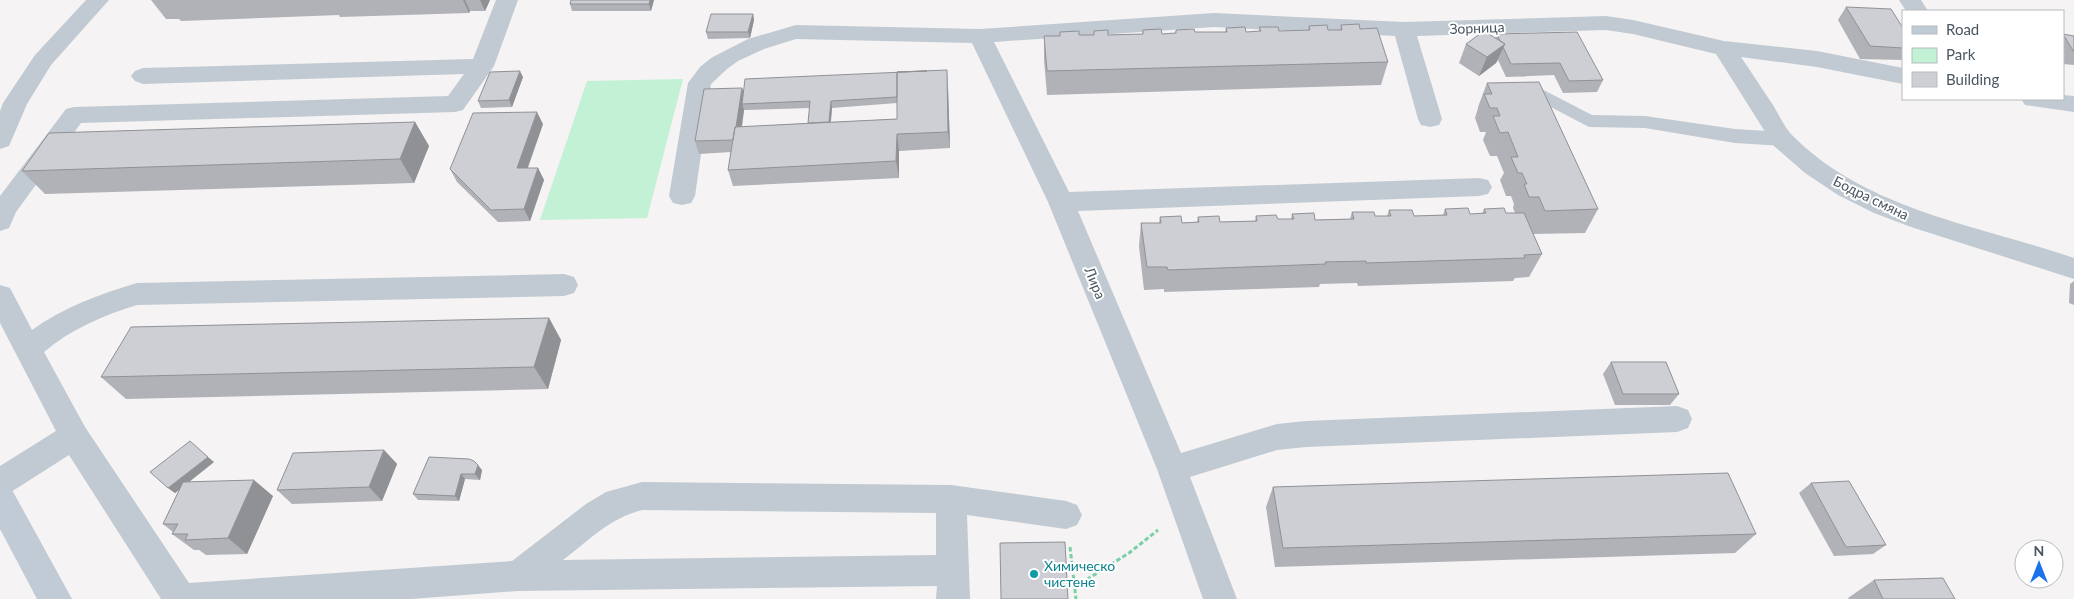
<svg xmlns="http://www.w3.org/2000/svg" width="2074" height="599" font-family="Lato,sans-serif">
<rect width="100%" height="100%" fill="#f5f3f3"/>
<path fill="#c3f1d5" d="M683 79 647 218 540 220 587 81Z"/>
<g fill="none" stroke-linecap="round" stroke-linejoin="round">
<path stroke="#7ad0a6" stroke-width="3" stroke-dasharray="4.5 2.5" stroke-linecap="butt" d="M1070 547 1076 599
M1075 587 1129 553 1158 530"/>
<path fill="#c1cad2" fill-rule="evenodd" d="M1528 82 1592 115 1645 116 1735 129 1782 132 1789 134 1791 139 1789 144 1782 146 1735 143 1645 128 1589 127 1522 92 1519 88 1522 84Z"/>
<path fill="#c1cad2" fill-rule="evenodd" d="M86 0H109L51 65 27 104 9 146 0 149V111L3 103 35 55Z
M496 0H518L494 66 463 110 455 112 81 123 16 212 9 228 0 231V196L66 109 74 107 448 96 464 74 143 84 135 81 131 76 135 71 143 68 473 59Z
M1899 0H1921L1928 11H1906Z
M1214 13 1404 22 1606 16 1633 20 1724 41 1817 51 1903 68V84L1817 67 1741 57C1752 73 1762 89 1773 105 1779 115 1784 126 1791 134 1865 210 1978 225 2074 258V279L1911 227 1874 213 1838 195 1805 173 1774 146 1716 54 1633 34 1606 30 1417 36 1442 119 1439 125 1430 127 1421 125 1418 119 1395 36 1214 27 994 42 1069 192 1479 178 1488 180 1492 187 1488 194 1479 196 1078 211 1181 453 1277 424 1306 421 1677 406 1688 410 1692 419 1688 428 1677 432 1306 447 1277 450 1190 477 1237 599H1203L1157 469 1048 202 972 43 796 39 764 49 738 61 727 69 711 84 695 196 691 203 682 205 673 203 669 196 688 83 700 67 711 58 748 39 796 25 980 29Z
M2063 95 2074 96V112L2025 105 2021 99H2063Z
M564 274 574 277 578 285 574 293 564 296 137 305C104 315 71 329 44 352L85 427 189 583 512 561 586 504 606 492 642 482 951 485 1066 501 1077 505 1082 515 1077 525 1066 529 967 515 970 599H936L937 586 518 591 411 599H161L69 455 11 492 0 496V466L56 431 0 323V285L10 288 32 330C64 307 100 294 137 283ZM642 510 936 513V555L563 560C589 540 610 518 642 510Z"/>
<path fill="#c1cbd6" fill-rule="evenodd" d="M0 484 11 488 72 599H37L0 529Z"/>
</g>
<path fill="#b0b2b7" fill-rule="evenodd" d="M151 0H490L485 11H470L469 13 340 17 339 15 181 21 179 19H166Z
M571 0H654L651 11H572L570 4Z
M1846 7 1903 28V60L1860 59 1838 20Z
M753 14 754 20 750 38 708 39 706 32Z
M1341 25 1360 29 1388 62 1381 85 1047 95 1044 60V36L1093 35 1094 31 1108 35 1142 34 1143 30 1162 34 1175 33 1176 30 1195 32H1225L1226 28 1246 32H1259V27L1279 31 1308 30 1309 26 1328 30H1340Z
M1497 34 1603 80 1597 92 1563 93 1554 75 1506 77 1498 60 1496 63 1479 76 1459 63 1466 44 1495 38Z
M2063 34 2074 36V65L2063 64Z
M523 77 512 107 481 108 478 101Z
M1487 83 1598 209 1585 233 1533 234 1542 254 1529 277 1515 278 1513 281 1358 286 1357 283 1320 284 1319 287 1164 292V289L1144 290 1139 246 1141 223H1159L1160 217 1182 223 1197 222 1198 217 1220 222 1255 221 1256 216 1278 219H1291L1292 214 1315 220 1350 219 1352 212 1375 216H1387L1389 210 1414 216 1443 215 1445 209 1470 214H1482L1484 209 1506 213H1515L1513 208 1514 204 1511 196H1506L1500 180 1504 173 1497 156H1490L1483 140 1486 132H1480L1475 118 1478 108V107Z
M948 87 950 148 899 151V178L733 186 728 170 731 152 699 154 695 141 742 88 744 93ZM897 103V119L831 122 832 108ZM810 108 808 123 742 127 744 110Z
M415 122 429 146 414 183 45 194 22 171Z
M543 124 528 168H538L544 180 530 221 498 222 457 182 450 169Z
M2074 281V305L2069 303 2070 284Z
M549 318 561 340 548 389 126 399 101 377Z
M1611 362 1679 394 1670 405H1615L1603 374Z
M384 450 397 464 382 501 292 504 277 490Z
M429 457 482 470 480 480 465 479 459 501 418 500 413 494Z
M214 462 189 482 273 496 247 554 206 555 199 550H194L172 534 173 532 163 524 179 490 175 493 168 488Z
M1811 483 1886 545 1873 554 1834 556 1799 493Z
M1273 487 1756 534 1735 553 1275 567 1266 507Z
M1874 580 1955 599H1849L1848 598Z"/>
<path fill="#909195" d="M463 0H465L470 11 469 13Z
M480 0H490L485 11Z
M650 0H654L651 11 649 4Z
M753 14 754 20 750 38 748 32Z
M1505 44 1496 63 1479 76 1487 57Z
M947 70 948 87 950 148 948 132Z
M520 71 523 77 512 107 509 100Z
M742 88 746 100 742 104 744 110 738 152 734 140Z
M831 101 832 108 829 139 828 133Z
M537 112 543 124 523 180 517 168Z
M415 122 429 146 414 183 400 159Z
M897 134 899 151V178L896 161Z
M538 168 544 180 530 221 524 209Z
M549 318 561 340 548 389 534 367Z
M384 450 397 464 382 501 369 487Z
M208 457 214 462 175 493 168 488Z
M478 465 482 470 480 480 475 474Z
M461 474 465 479 459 501 455 496Z
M254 480 273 496 247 554 228 538Z"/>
<path fill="#cdcfd5" stroke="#909195" d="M571 0H650L649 4H570Z
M1846 7 1891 9 1903 28V48L1870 46Z
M711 14H753L748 32H706Z
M1359 24 1360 29 1377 28 1388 62 1047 71 1044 36H1060V32L1079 31V35H1094V31L1108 30V35L1143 34V30L1161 29 1162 34 1176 33V30L1194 29 1195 32H1227L1226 28 1245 27 1246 32 1261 31 1259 27H1278L1279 31 1310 30 1309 26 1327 25 1328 30H1342L1341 25Z
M1484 31 1505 44 1487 57 1466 44Z
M1577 32 1603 80 1569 81 1560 63 1511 64 1503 47 1505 44 1500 41 1497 34Z
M2063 34 2074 36V52Z
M947 70 948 132 897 134 896 161 728 170 735 127 897 119V72Z
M520 71 509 100 478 101 490 72Z
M927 71 897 72V97L831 101 829 122 808 123 810 101 742 104 745 79Z
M1539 82 1598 209 1545 211 1539 197H1529L1524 184H1527L1522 173H1518L1511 157H1518L1508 132 1500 133 1493 116H1500L1497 108H1490L1484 94H1492L1487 83Z
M742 88 736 127H735L733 140 695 141 704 89Z
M537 112 517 168H538L524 209 491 210 450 169 473 113Z
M415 122 400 159 22 171 49 133Z
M1468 208 1470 214 1486 213 1484 209 1504 208 1506 213H1524L1542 254 1524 255 1525 258 1366 263V261L1325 262 1326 264 1168 270 1167 267H1147L1141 223H1161L1160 217 1181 216 1182 223 1199 222 1198 217 1219 216 1220 222 1257 221 1256 216 1276 215 1278 219H1294L1292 214 1314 213 1315 220 1354 219 1352 212H1374L1375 216H1391L1389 210H1412L1414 216 1447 215 1445 209Z
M549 318 534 367 101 377 131 327Z
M1611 362H1666L1679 394H1623Z
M190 441 208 457 168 488 150 472Z
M384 450 369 487 277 490 293 453Z
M429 457 469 459 474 461 478 465 475 474H461L455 496 413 494Z
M1728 473 1756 534 1283 548 1273 487Z
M254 480 228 538 185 540 188 534H172L178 524H163L183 482Z
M1849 481 1886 545 1846 547 1811 483Z
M1065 542 1068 599H1001L1000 543Z
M1943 578 1955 599H1883L1874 580Z"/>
<circle fill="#0f9aa8" stroke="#fff" stroke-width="2" cx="1034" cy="574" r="5"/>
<g text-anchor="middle" stroke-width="4" stroke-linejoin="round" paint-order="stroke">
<g font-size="14" fill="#4a5661" stroke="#fff">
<text transform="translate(1477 28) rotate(-2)" y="5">Зорница</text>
<text transform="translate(1871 198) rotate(26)" y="5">Бодра смяна</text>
<text transform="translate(1095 283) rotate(68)" y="5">Лира</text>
</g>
<g font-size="14" fill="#0d838f" stroke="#fff" text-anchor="start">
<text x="1044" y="571">Химическо<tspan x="1044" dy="16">чистене</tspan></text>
</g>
</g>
<rect x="1902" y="10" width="162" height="90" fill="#ffffff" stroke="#b7bbc0"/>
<rect x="1912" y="26" width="25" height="8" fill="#c1cbd6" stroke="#b7bbc0"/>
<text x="1946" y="35" font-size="15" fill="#4a5661">Road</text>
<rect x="1912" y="48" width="25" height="15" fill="#c3f1d5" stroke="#b7bbc0"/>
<text x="1946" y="60" font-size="15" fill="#4a5661">Park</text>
<rect x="1912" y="72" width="25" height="15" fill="#cdcfd5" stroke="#b7bbc0"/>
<text x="1946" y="85" font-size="15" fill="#4a5661">Building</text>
<g transform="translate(2039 564)"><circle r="24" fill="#ffffff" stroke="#b7bbc0"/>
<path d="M0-4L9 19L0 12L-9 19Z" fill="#1a73e8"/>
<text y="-8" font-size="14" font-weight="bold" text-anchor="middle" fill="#4a5661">N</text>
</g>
</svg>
